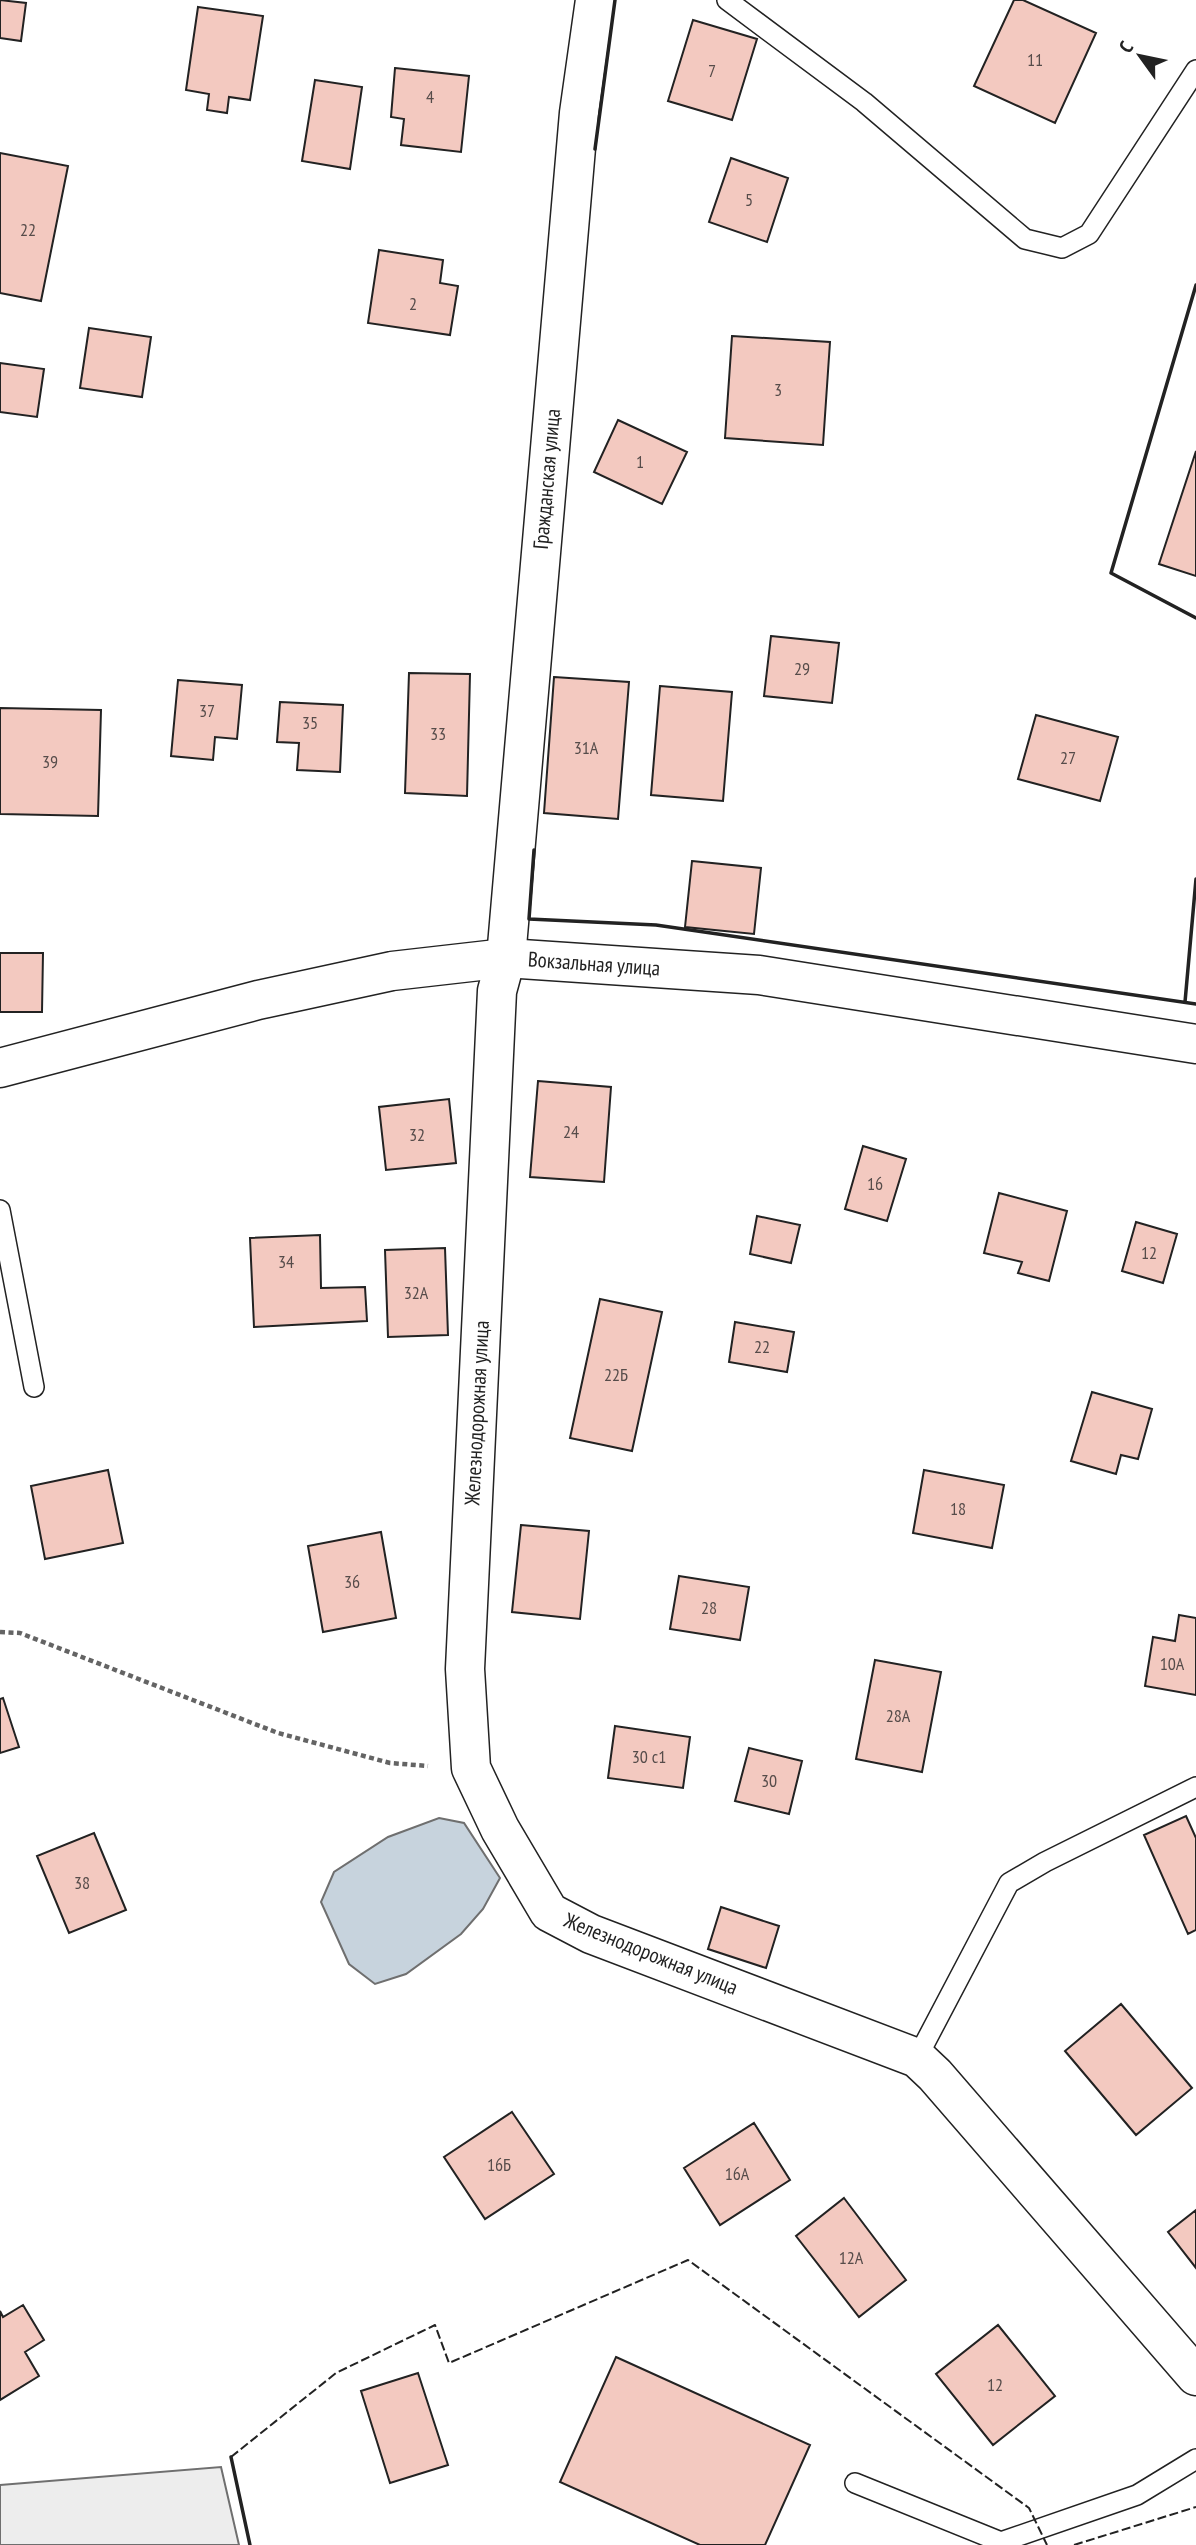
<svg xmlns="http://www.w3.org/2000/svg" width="1196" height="2545" font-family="'PT Sans Narrow',sans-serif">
<rect width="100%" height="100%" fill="#fff"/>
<path fill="#ededed" stroke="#6f6f6f" stroke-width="2" d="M221 2467 239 2545H0V2485Z"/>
<path fill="#c7d3dd" stroke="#6f6f6f" stroke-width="2" d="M439 1818 464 1823 500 1878 483 1909 461 1934 406 1974 375 1984 349 1964 321 1902 334 1872 388 1837Z"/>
<path fill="#f3c9c0" stroke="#222" stroke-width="2" d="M0 0 26 3 21 41 0 38Z
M1014 0H1023L1096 33 1055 123 974 86Z
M198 7 263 16 250 100 229 97 227 113 207 110 209 94 186 90Z
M693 20 757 39 732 120 668 101Z
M395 68 469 76 461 152 401 145 404 119 391 117Z
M315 80 362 87 350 169 302 161Z
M0 153 68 166 41 301 0 293Z
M731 158 788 178 767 242 709 222Z
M379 250 443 260 440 283 458 286 450 335 368 323Z
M89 328 151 337 142 397 80 388Z
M732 336 830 342 823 445 725 438Z
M0 363 44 369 37 417 0 412Z
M618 420 687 452 662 504 594 472Z
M1196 451V576L1159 564Z
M771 636 839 643 832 703 764 696Z
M409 673 470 674 467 796 405 793Z
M554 677 629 682 618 819 544 813Z
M178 680 242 685 237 739 215 737 213 760 171 756Z
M660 686 732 692 723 801 651 795Z
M280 702 343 705 340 772 297 770 299 743 277 742Z
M0 708 101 710 98 816 0 814Z
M1036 715 1118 737 1100 801 1018 779Z
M692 861 761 868 754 934 685 927Z
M0 953H43L42 1012H0Z
M538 1081 611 1087 604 1182 530 1177Z
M449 1099 456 1163 386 1170 379 1107Z
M863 1146 906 1159 887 1221 845 1209Z
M999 1193 1067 1211 1049 1281 1018 1273 1022 1262 984 1253Z
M757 1216 800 1225 791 1263 750 1254Z
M1136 1222 1177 1234 1163 1283 1122 1271Z
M320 1235 321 1288 365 1287 367 1321 254 1327 250 1238Z
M445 1248 448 1335 388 1337 385 1250Z
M600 1299 662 1312 632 1451 570 1438Z
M735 1322 794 1332 787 1372 729 1362Z
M1092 1392 1152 1409 1138 1459 1121 1455 1116 1474 1071 1461Z
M108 1470 123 1543 45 1559 31 1486Z
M924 1470 1004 1485 992 1548 913 1533Z
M521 1525 589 1531 580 1619 512 1612Z
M381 1532 396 1618 323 1632 308 1546Z
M679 1576 749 1587 740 1640 670 1629Z
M1179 1615 1196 1618V1695L1145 1686 1153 1637 1175 1641Z
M875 1660 941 1672 922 1772 856 1759Z
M3 1698 19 1747 0 1753V1699Z
M615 1726 690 1737 683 1788 608 1778Z
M749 1748 802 1761 789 1814 735 1801Z
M1186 1816 1196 1838V1930L1188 1934 1144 1835Z
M94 1833 126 1910 69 1933 37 1856Z
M721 1907 779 1926 766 1968 708 1949Z
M1121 2004 1192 2088 1136 2135 1065 2051Z
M512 2112 554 2174 485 2219 444 2157Z
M754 2123 790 2180 720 2225 684 2168Z
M844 2198 906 2280 859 2317 796 2236Z
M1196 2210V2268L1168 2232Z
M23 2305 44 2340 25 2352 39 2376 0 2400V2311L3 2317Z
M998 2325 1055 2396 993 2445 936 2374Z
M616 2357 810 2445 765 2545H700L560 2482Z
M418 2373 448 2465 390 2483 361 2391Z"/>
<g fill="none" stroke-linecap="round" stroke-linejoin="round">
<g stroke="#222" stroke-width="22">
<path id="service" d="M727 0 864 102 1025 239 1062 248 1089 234 1196 70
M0 1210 34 1387
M917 2058 1009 1883 1045 1862 1196 1787
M855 2483 1001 2542 1137 2495 1196 2459"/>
</g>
<g stroke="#222" stroke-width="41">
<path id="minor" d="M595 0 579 113 506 958 497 991 465 1669 471 1768 500 1829 549 1912 591 1934 917 2058 935 2075 1196 2376"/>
</g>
<g stroke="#222" stroke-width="41">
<path id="tertiary" d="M0 1068 258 1000 392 971 506 958 759 975 1196 1044"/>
</g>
<path stroke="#646464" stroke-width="4.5" stroke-dasharray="5 3.5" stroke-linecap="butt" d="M0 1632 20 1633 278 1733 390 1763 428 1766"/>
<use href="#service" stroke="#fff" stroke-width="19"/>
<use href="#minor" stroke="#fff" stroke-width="38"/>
<use href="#tertiary" stroke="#fff" stroke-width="38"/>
<path stroke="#222" stroke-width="2" stroke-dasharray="9 3.5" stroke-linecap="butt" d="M231 2457 336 2373 435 2325 449 2363 688 2260 1029 2508 1047 2545
M1074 2545 1196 2507"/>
<path stroke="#222" stroke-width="3.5" d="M595 149 615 0
M1196 285 1111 573 1196 618
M534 850 529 919 656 925 1196 1004
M1185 1002 1196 879
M231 2457 250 2545"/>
</g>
<g text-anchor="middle" stroke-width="5" stroke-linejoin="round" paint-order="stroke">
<g font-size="18" fill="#564c4a">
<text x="1035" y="66">11</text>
<text x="712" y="77">7</text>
<text x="430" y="103">4</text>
<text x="749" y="206">5</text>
<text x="28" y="236">22</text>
<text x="413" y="310">2</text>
<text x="778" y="396">3</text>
<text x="640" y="468">1</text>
<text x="802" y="675">29</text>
<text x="207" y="717">37</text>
<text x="310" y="729">35</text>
<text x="438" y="740">33</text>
<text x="586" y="754">31А</text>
<text x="1068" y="764">27</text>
<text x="50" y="768">39</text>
<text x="571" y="1138">24</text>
<text x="417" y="1141">32</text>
<text x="875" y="1190">16</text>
<text x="1149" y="1259">12</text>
<text x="286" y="1268">34</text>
<text x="416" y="1299">32А</text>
<text x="762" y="1353">22</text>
<text x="616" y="1381">22Б</text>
<text x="958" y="1515">18</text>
<text x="352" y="1588">36</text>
<text x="709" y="1614">28</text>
<text x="1172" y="1670">10А</text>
<text x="898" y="1722">28А</text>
<text x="649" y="1763">30 с1</text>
<text x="769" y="1787">30</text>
<text x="82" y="1889">38</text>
<text x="499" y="2171">16Б</text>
<text x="737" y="2180">16А</text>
<text x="851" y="2264">12А</text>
<text x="995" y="2391">12</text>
</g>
<g font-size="21" fill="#222" stroke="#fff">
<text transform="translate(547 479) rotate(-85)" y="7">Гражданская улица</text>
<text transform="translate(594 964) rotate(4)" y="7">Вокзальная улица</text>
<text transform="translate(477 1413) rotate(-87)" y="7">Железнодорожная улица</text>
<text transform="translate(651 1954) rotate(22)" y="7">Железнодорожная улица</text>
</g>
</g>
<g transform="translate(1140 56) rotate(303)" stroke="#ffffff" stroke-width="5" paint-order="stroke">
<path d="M0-5L12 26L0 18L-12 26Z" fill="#222222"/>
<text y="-10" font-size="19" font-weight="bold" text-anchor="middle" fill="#222222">С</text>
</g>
</svg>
